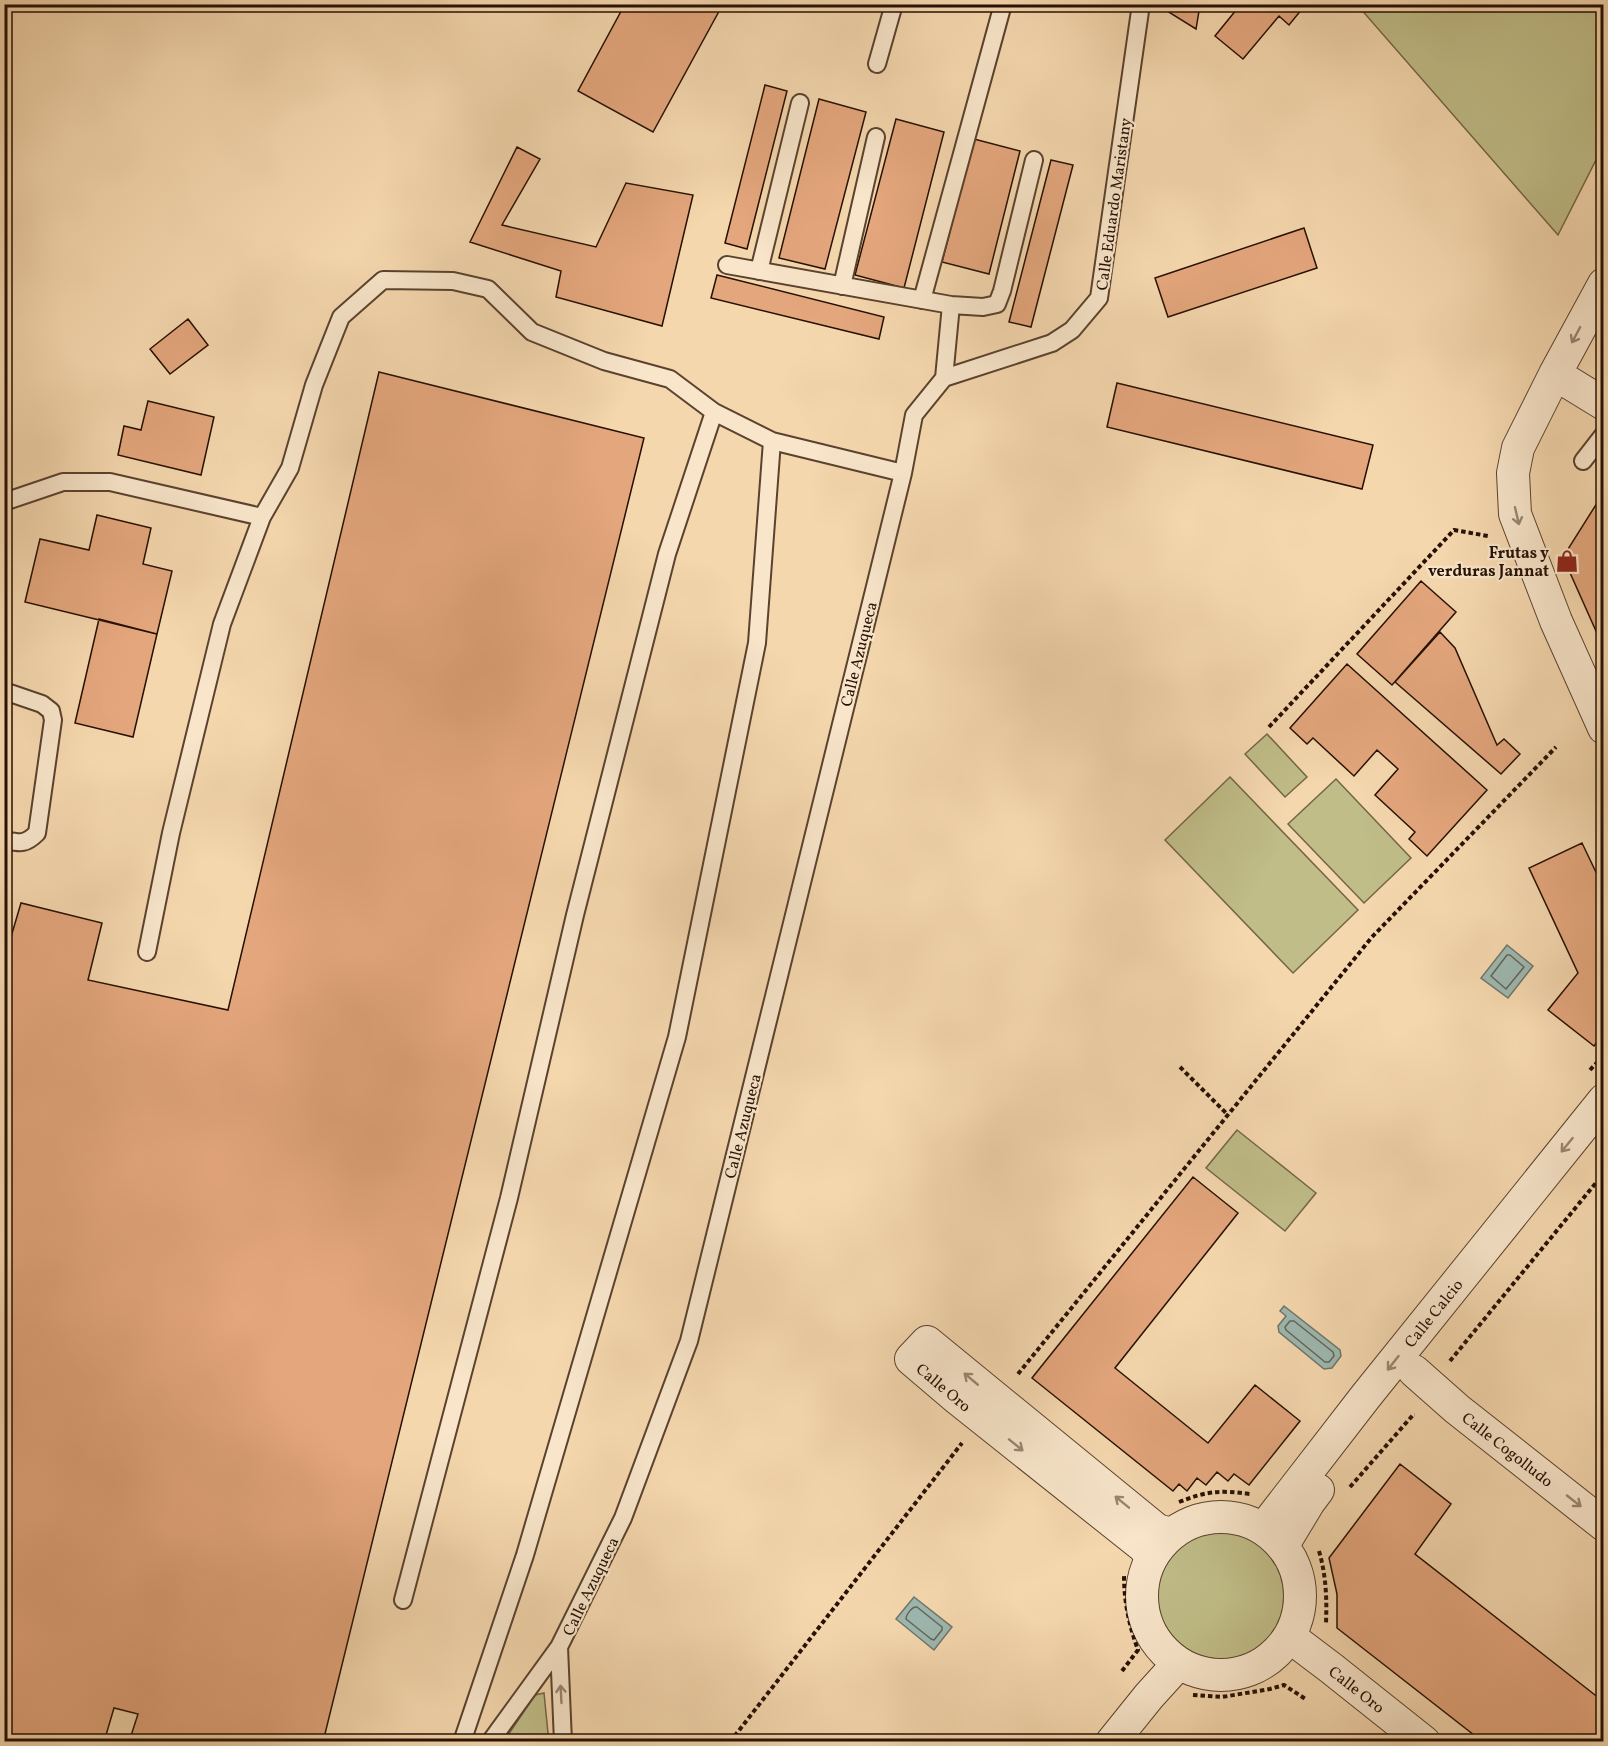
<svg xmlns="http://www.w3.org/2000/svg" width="1608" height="1746" font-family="Vollkorn,serif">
<rect width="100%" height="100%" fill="#f5d7ae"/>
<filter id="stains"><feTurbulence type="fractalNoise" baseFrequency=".00333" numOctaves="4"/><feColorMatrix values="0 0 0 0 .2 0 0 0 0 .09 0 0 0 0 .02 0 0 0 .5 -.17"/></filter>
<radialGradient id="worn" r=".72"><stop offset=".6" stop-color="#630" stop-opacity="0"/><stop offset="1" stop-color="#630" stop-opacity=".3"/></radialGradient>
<path fill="#c0bd88" stroke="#736646" stroke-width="1.5" d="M1360 5H1603V146L1558 235 1359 7Z
M1267 734 1307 777 1285 797 1245 754Z
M1230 777 1358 910 1293 973 1165 840Z
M1336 779 1411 858 1364 903 1288 824Z
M1237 1130 1316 1193 1285 1231 1206 1168Z
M1157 1594a65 65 0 1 1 130 0a65 65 0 1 1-130 0Z
M544 1693 548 1733 550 1741H504L535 1695Z"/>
<path fill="#9db8b0" stroke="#6d756b" stroke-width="1.5" d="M1507 945 1533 966 1508 998 1481 978Z
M1284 1306 1340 1350 1341 1356 1332 1368 1324 1369 1279 1332 1278 1326 1286 1316 1280 1311Z
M914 1597 952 1627 934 1650 896 1619Z"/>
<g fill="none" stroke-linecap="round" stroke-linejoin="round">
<path stroke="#62645a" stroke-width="1.5" d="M1507 955H1510L1524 967 1506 989 1491 976Z
M1290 1321H1294L1333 1352 1334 1356 1329 1362H1325L1286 1330 1285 1327Z
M917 1607 942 1627V1630L934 1640 931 1639 906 1619C906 1615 912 1606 917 1607Z"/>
</g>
<path fill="#e4a67d" stroke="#261004" stroke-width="1.5" d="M625 4H723L653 132 578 91Z
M1171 4H1190L1199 11 1196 29 1167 11Z
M1241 4H1296L1302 9 1289 25 1279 16 1243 59 1215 36Z
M765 85 787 91 747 249 725 243Z
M819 99 866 112 825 269 779 258Z
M896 119 944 132 904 288 855 275Z
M974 139 1020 151 989 274 942 262Z
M517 147 540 159 502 225 596 247 626 183 693 195 662 326 556 297 561 271 470 242Z
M1051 160 1073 165 1031 327 1009 322Z
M1304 228 1317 268 1168 317 1155 278Z
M717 275 884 317 879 339 711 298Z
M188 319 208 345 170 374 150 349Z
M379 372 644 438 323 1742H129L138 1714 114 1708 104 1742H4V953L6 954 21 903 102 923 88 980 228 1010Z
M1117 383 1373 445 1362 489 1107 427Z
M148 401 214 417 201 475 118 455 124 426 141 430Z
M1604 492V649L1563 557Z
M97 515 151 528 143 564 172 571 157 634 25 602 40 539 89 550Z
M1421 581 1456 612 1392 685 1357 654Z
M99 619 157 634 133 737 75 723Z
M1440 632 1455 648 1497 745 1504 739 1520 754 1501 774 1395 682Z
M1347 664 1487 790 1427 856 1409 839 1415 832 1375 795 1398 769 1377 750 1354 776 1313 738 1307 744 1290 728Z
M1582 843 1604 889V1033L1594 1046 1548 1010 1578 973 1529 868Z
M1193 1177 1238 1213 1115 1368 1208 1443 1255 1385 1300 1421 1249 1485 1234 1474 1228 1481 1217 1472 1206 1485 1197 1478 1187 1491 1179 1484 1173 1491 1032 1378Z
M1400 1464 1451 1504 1415 1554 1604 1702V1742H1483L1337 1628V1594L1329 1558Z"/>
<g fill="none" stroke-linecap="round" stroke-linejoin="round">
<g stroke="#5a422e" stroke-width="20">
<path id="service" d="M877 64 894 4
M727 265 951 305 983 307 997 304 1002 291 1034 160
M759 271 800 103
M842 286 876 137
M922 300 1003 4
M944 378 951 305
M1583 461 1604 434
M4 502 63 482H110L262 517 290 468 314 385 341 317 383 280 453 281 488 289 532 332 604 361 670 379 714 412 772 441 903 473
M4 691 42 704 51 711 53 720 37 833C25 845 20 843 4 840
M147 952 171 833 222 624 262 517
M403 1600 509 1198 575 915 667 554 714 412
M559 1647 563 1742
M462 1742 525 1555 677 1037 757 643 772 441
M490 1742 559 1647 623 1518 689 1341 903 473 914 415 944 378 1052 343 1072 330 1099 298 1141 4"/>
</g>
<g stroke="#5a422e" stroke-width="34">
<path id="minor" d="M1604 284 1555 374 1518 448 1513 473 1515 514 1556 621 1604 728
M1555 374 1604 404
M1414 1371 1457 1409 1604 1525
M1142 1596a79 79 0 1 1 158 0a79 79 0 1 1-158 0Z
M1264 1528 1366 1396 1604 1100
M1283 1545 1309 1502 1318 1490
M1151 1557 1144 1547 958 1399 911 1359 927 1342 1157 1530 1171 1534
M1290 1637 1331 1668 1424 1742
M1112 1742 1149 1696 1178 1664"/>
</g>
<path stroke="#261004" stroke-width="4" stroke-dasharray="4.5 3" stroke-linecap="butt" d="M1269 727 1454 530 1488 536
M1603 817H1604
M1180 1067 1227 1114
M1590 1070 1604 1055
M1450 1361 1604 1173
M1018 1374 1372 937 1556 747
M1350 1487 1413 1415H1415
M1179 1502C1207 1491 1220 1490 1250 1494
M1319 1551C1326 1575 1327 1598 1326 1623
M1122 1671 1138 1650C1129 1625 1124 1602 1124 1575
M1193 1695 1222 1697 1270 1689 1284 1685 1307 1700
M730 1742 962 1443"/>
<use href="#service" stroke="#f8e5ca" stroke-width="16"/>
<use href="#minor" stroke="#f8e5ca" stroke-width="32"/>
</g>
<defs><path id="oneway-shaft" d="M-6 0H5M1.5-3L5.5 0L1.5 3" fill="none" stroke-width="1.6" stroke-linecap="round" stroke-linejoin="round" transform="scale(1.5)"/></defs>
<g stroke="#9a8571">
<use href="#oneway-shaft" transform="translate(1576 335) rotate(118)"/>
<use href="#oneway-shaft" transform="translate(1517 516) rotate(77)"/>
<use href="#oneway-shaft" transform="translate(1567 1145) rotate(129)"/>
<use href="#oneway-shaft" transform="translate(1393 1363) rotate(128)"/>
<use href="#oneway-shaft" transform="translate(971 1379) rotate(-140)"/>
<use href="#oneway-shaft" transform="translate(1016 1445) rotate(39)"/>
<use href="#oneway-shaft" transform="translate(1574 1501) rotate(38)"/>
<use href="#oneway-shaft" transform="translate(1122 1502) rotate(-141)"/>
<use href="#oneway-shaft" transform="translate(561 1694) rotate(-93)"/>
</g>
<defs>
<g id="shop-bare" transform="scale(1.8)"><path d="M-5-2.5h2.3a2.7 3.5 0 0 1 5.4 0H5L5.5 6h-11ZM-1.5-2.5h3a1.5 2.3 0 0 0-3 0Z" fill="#8f2418" stroke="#f8e5ca" stroke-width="2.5" paint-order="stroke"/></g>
</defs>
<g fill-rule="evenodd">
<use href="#shop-bare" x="1567" y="561"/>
</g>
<g text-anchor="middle" stroke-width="4.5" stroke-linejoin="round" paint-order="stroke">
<g font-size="16" fill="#261004" stroke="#f8e5ca">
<text transform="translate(1113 204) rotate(-82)" y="6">Calle Eduardo Maristany</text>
<text transform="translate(858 654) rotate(-76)" y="6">Calle Azuqueca</text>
<text transform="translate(742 1126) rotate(-76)" y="6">Calle Azuqueca</text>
<text transform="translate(1433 1313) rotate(-51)" y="6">Calle Calcio</text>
<text transform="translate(944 1387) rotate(40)" y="6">Calle Oro</text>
<text transform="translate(1508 1449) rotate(38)" y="6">Calle Cogolludo</text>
<text transform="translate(590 1586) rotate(-64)" y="6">Calle Azuqueca</text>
<text transform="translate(1357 1689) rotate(38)" y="6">Calle Oro</text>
</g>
<g font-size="16" font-weight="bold" fill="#261004" stroke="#f8e5ca" text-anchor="end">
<text x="1549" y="558">Frutas y<tspan x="1549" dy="18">verduras Jannat</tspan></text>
</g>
</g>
<rect width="1608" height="1746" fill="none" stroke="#f5d7ae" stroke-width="24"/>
<rect x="6" y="6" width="1596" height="1734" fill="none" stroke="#261004" stroke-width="3"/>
<rect x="12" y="12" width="1584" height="1722" fill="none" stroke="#261004" stroke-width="1.5"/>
<rect width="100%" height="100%" filter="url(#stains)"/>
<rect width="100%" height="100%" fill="url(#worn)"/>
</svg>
